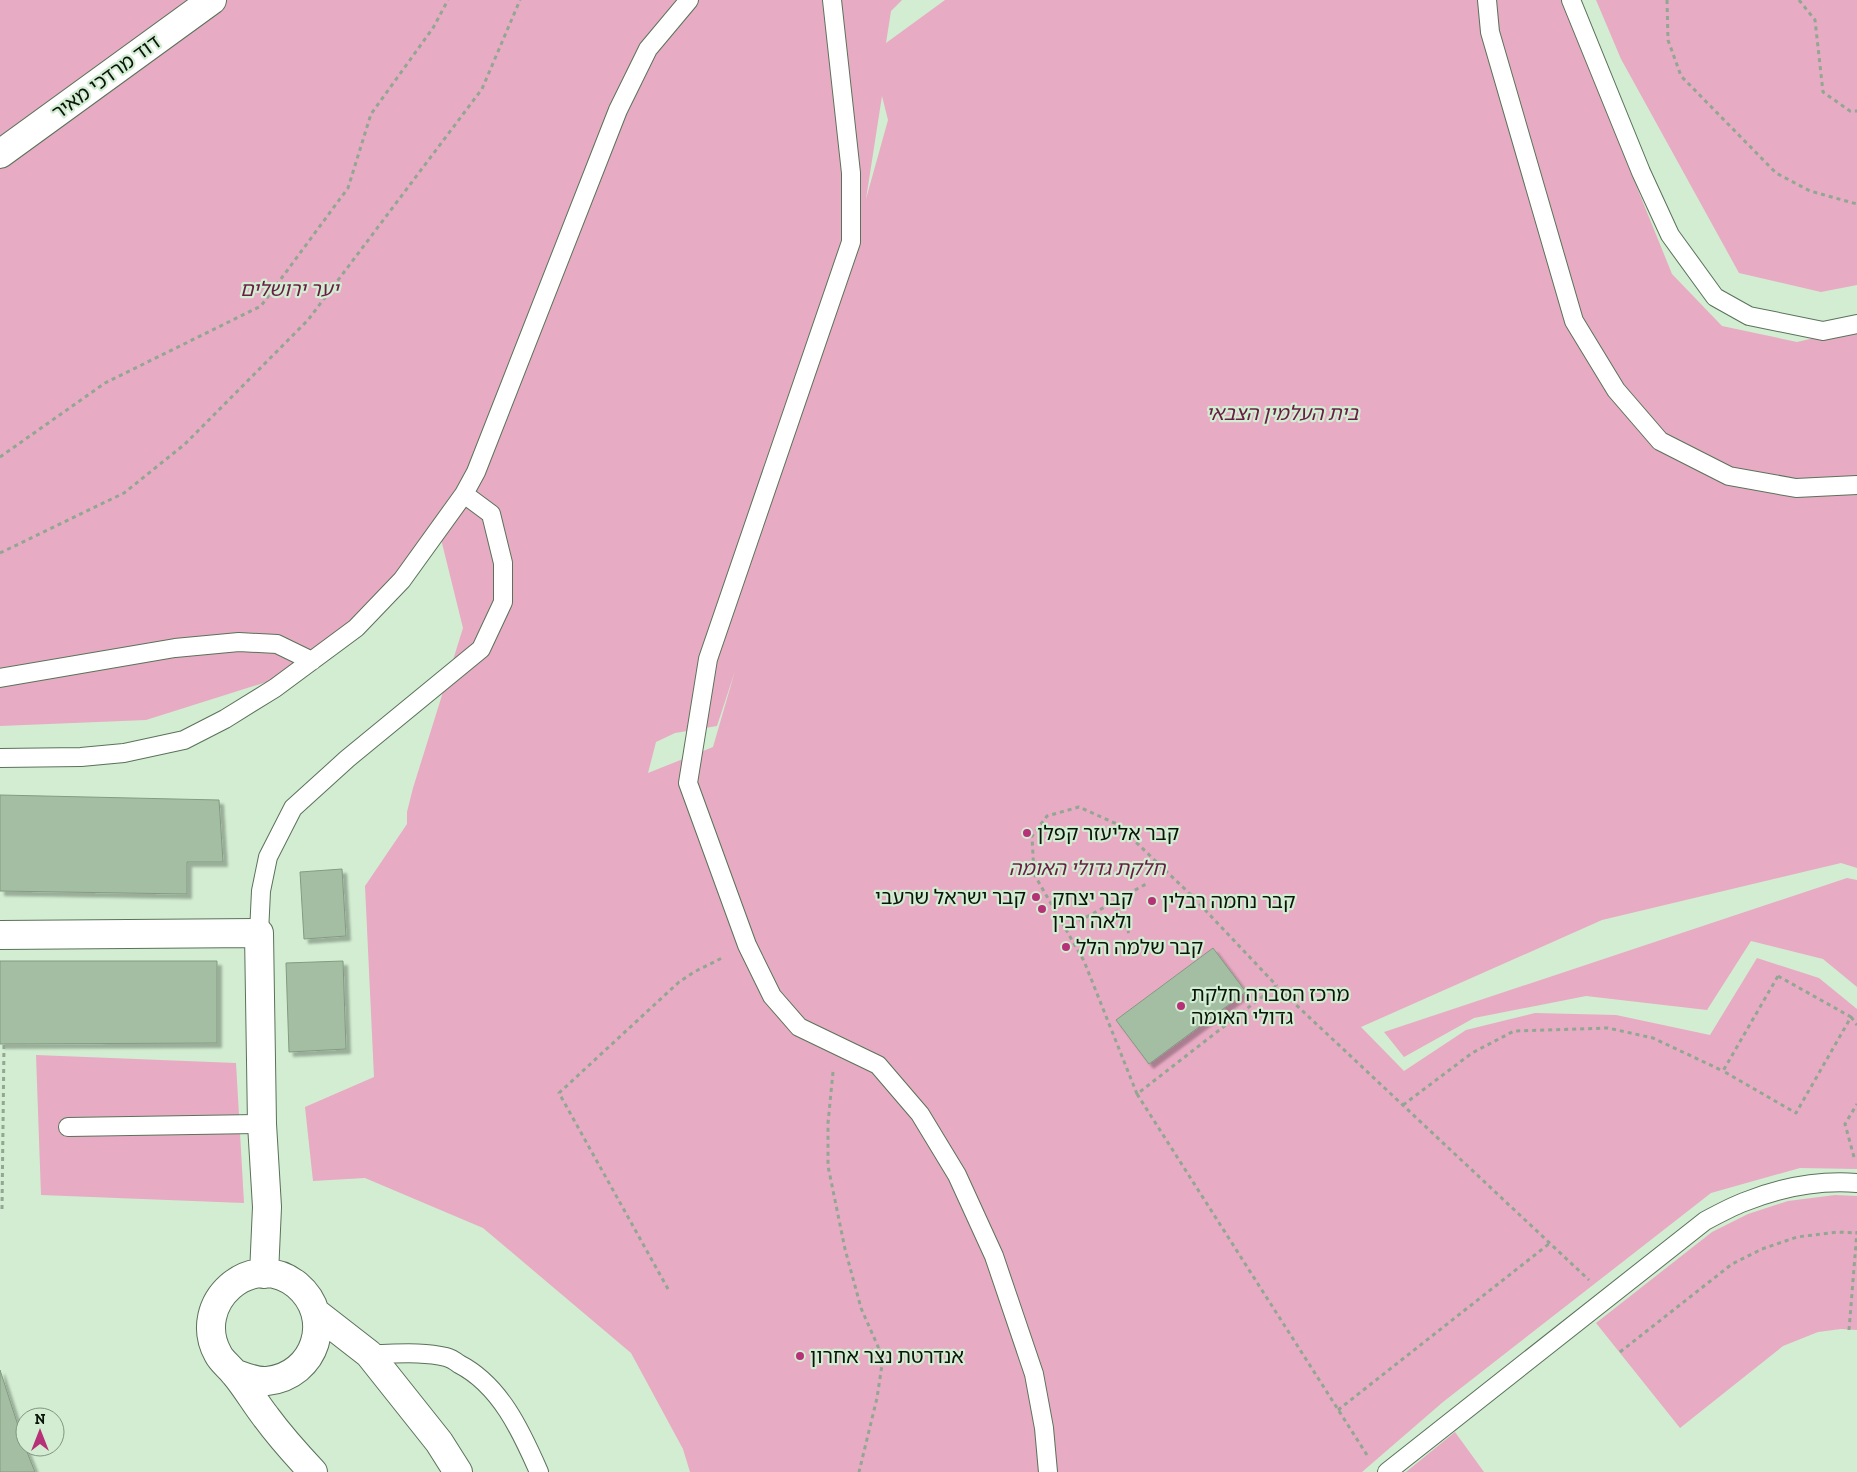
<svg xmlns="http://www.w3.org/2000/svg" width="1857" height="1472" font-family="'Zilla Slab','Noto Sans Hebrew',serif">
<defs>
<filter id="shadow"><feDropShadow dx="4.5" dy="4.5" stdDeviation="1" flood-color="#0004"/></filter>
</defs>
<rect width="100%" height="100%" fill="#d2edd1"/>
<path fill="#e8abc4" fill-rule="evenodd" d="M0 0H902L891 11 886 43 945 0H1561L1672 274 1722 326 1797 342 1857 328V868L1841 863 1602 920 1361 1027 1404 1071 1466 1030 1535 1013 1616 1015 1710 1035 1757 958 1819 978 1857 1009V1169L1800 1168 1711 1193 1443 1402 1362 1472H690L683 1449 631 1353 483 1228 365 1178 313 1181 305 1107 374 1077 365 886 407 824V812L413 788 463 628 440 535 349 626 273 680 146 720 0 726ZM882 96 888 120 866 199ZM735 671 713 747 648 773 656 742 675 733 717 726Z
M1596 0H1857V285L1821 292 1739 273 1621 59Z
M1847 878 1857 880V987L1823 959 1751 941 1707 1010 1586 996 1474 1018 1404 1057 1384 1032Z
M36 1055 236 1063 244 1203 41 1195Z
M1835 1195 1857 1196V1330L1841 1329 1818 1332 1783 1346 1680 1428 1596 1323 1712 1232 1748 1214 1788 1201Z
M1455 1432 1484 1472H1406Z"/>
<path fill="#a4bea3" stroke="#829b81" filter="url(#shadow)" d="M0 795 219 800 223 862H187V894L0 891Z
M342 869 346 936 304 939 300 872Z
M1213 948 1246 992 1149 1064 1116 1020Z
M0 961H217V1043L0 1044Z
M343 961 346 1049 289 1052 286 963Z
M0 1370 25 1447 35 1472H0Z"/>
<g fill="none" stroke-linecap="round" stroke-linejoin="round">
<g stroke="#5a7259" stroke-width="20">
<path id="service" d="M832 0 851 173V242L708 659 688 783 747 945 772 996 799 1027 878 1065 920 1114 957 1175 994 1256 1034 1374 1044 1428 1048 1472
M1487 0 1490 32 1574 321 1616 390 1660 441 1729 476 1796 488 1857 485
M1571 0 1641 172 1670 235 1715 297 1749 316 1823 331 1857 324
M0 678 175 648 239 642 277 644 312 661
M0 758 81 757 124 753 184 740 225 719 275 688 356 628 402 580 464 494 476 472 618 110 648 49 689 0
M259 933 261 891 268 857 293 808 347 759 481 649 503 602V563L491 514 464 494
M68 1127 262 1124
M369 1354C394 1354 422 1351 446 1357 450 1358 455 1361 459 1364 500 1385 521 1431 539 1472
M1387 1472 1705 1221C1718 1214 1731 1207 1744 1202 1779 1188 1819 1180 1857 1183"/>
</g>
<g stroke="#5a7259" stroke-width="30">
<path id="minor" d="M0 154 212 0
M0 935 259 933 262 1124 267 1207 264 1274
M315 1312 369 1354 439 1442 458 1472
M234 1373C245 1377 256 1382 267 1381 316 1376 335 1317 297 1285 252 1248 190 1303 218 1354 222 1362 229 1366 235 1374 246 1387 255 1403 266 1417 280 1436 296 1454 313 1472"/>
</g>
<path stroke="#91a791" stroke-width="3" stroke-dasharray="4 4" stroke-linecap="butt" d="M1667 0 1668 40 1681 76 1776 173 1810 191 1857 204
M1799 0 1815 20 1823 92 1850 111H1857
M0 457 105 383 261 306 348 188 371 114 433 28 448 0
M0 553 124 493 185 444 308 320 482 89 520 0
M1112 903 1129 933
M1065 929 1146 884
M1778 976 1851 1017 1796 1113 1723 1071Z
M1851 1017 1857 1025
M833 1072 828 1123V1166L845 1249 861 1308 883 1358 877 1398 859 1472
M1137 1094 1084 961 1034 874 1032 836 1047 816 1079 807 1117 824 1190 894 1277 986
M1403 1105 1472 1053 1514 1031 1608 1028 1653 1038 1723 1071
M1854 1157 1845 1124 1857 1104
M2 1209 4 1044
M668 1289 559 1093 679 982 694 972 724 957
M1849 1330 1857 1231
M1620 1352 1732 1264 1762 1249 1797 1237 1837 1232 1857 1233
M1338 1410 1550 1243
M1367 1455 1137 1094 1276 986 1589 1280"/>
<use href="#service" stroke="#fff" stroke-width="18"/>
<use href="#minor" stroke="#fff" stroke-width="28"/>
</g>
<g fill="#b63178" stroke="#d2edd1" stroke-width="2">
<circle cx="1027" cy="833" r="5"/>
<circle cx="1036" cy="897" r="5"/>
<circle cx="1152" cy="901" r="5"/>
<circle cx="1042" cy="909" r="5"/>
<circle cx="1066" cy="947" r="5"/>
<circle cx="1181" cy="1006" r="5"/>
<circle cx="800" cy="1356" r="5"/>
</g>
<g text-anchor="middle" stroke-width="4.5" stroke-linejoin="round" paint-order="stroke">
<g font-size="20" fill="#0a140a" stroke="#d2edd1">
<text transform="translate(106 77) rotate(-36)" y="7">דוד מרדכי מאיר</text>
</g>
<g font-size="20" font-style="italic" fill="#691d45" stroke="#d2edd1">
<text x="289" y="296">יער ירושלים</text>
<text x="1282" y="420">בית העלמין הצבאי</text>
<text x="1087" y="875">חלקת גדולי האומה</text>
</g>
<g font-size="20" fill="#0a140a" stroke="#d2edd1" text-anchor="start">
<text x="1037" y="840">קבר אליעזר קפלן</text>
<text x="1026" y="904" text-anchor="end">קבר ישראל שרעבי</text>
<text x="1052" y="905">קבר יצחק<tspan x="1052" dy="23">ולאה רבין</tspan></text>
<text x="1162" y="908">קבר נחמה רבלין</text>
<text x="1076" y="954">קבר שלמה הלל</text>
<text x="1191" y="1001">מרכז הסברה חלקת<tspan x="1191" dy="23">גדולי האומה</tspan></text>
<text x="810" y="1363">אנדרטת נצר אחרון</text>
</g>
</g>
<g transform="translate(40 1432)"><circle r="24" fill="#d2edd1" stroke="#829681"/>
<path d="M0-4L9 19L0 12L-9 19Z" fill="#b63178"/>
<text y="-8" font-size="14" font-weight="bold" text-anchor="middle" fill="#0a140a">N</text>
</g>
</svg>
